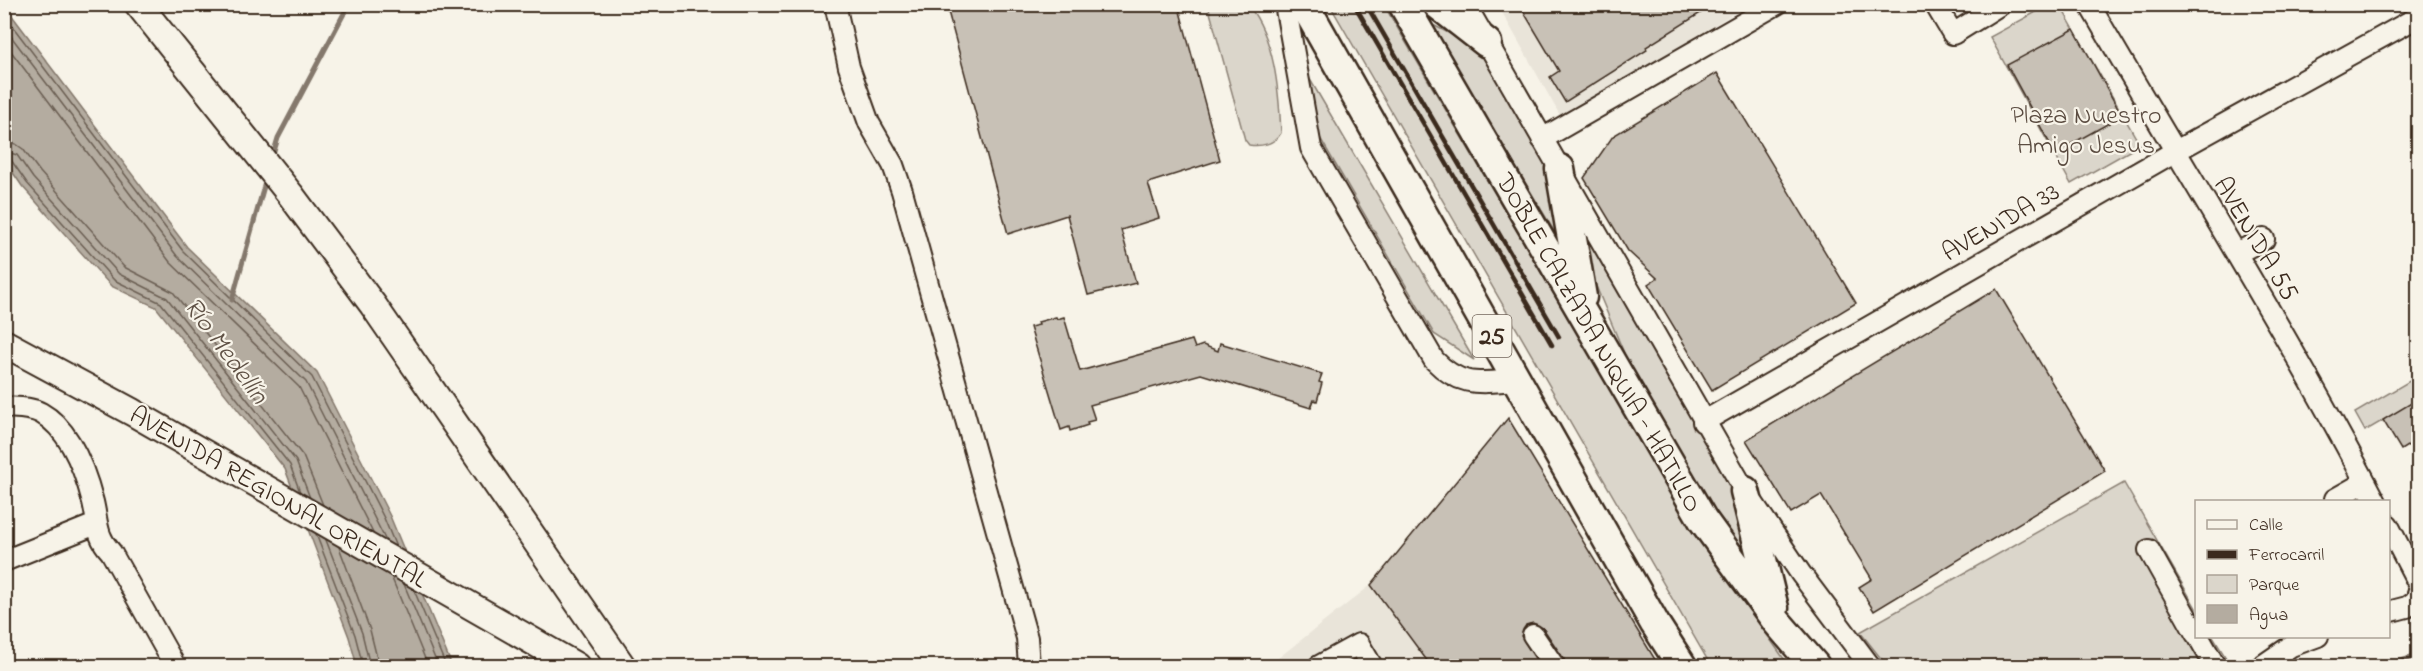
<svg xmlns="http://www.w3.org/2000/svg" width="2423" height="671" font-family="'Indie Flower',sans-serif">
<rect width="100%" height="100%" fill="#f7f3e8"/>
<filter id="ink" filterUnits="userSpaceOnUse"><feTurbulence type="fractalNoise" baseFrequency=".0167" numOctaves="2"/><feDisplacementMap in="SourceGraphic" scale="12" xChannelSelector="R" yChannelSelector="G"/><feConvolveMatrix kernelMatrix="1 2 1 2 8 2 1 2 1" color-interpolation-filters="sRGB"/></filter>
<g filter="url(#ink)">
<path fill="#e9e4d9" d="M1498 5H1747L1562 119Z
M1371 585 1431 666H1268Z"/>
<path fill="#dbd6cb" stroke="#8b8074" stroke-width="1.5" d="M1208 5H1248C1275 38 1279 91 1281 133 1275 144 1261 147 1249 145L1245 140Z
M1330 5H1384L1689 524 1789 666H1711Z
M2049 5H2060L2140 145 2071 184 1990 37Z
M1431 24 1478 48 1554 178 1563 246Z
M1308 76 1474 360 1434 334 1312 124Z
M1583 231 1728 483 1757 574 1720 524 1632 372 1593 279Z
M2418 376V400L2365 431 2355 413Z
M2124 483 2196 608V636L2213 637 2231 666H1887L1860 632Z"/>
<path fill="#b4aca0" stroke="#84786c" stroke-width="1.5" d="M4 5 187 247 317 373 390 516 452 666H357L349 637 285 469 156 307 111 286 22 186 5 161Z"/>
<g fill="none" stroke-linecap="round" stroke-linejoin="round">
<path stroke="#6b5e52" stroke-width="1.5" d="M4 15 183 251 312 377 384 518 396 547
M4 27 177 256 306 382 386 541
M4 42 170 262 299 387 373 533
M4 142 16 144 23 149 40 172 124 267 173 292 303 456 323 505
M4 151 17 155 33 178 119 274 167 298 296 461 310 498
M4 158 11 160 27 183 114 280 161 303 290 465 300 492
M316 534 355 635 363 666
M326 540 362 633 370 666
M339 547 370 630 379 666
M391 576 428 666
M404 584 438 666
M414 590 446 666"/>
<path stroke="#84786c" stroke-width="5" d="M272 158 278 138 349 4
M232 300 266 179
M2387 666 2418 655"/>
</g>
<path fill="#c8c1b6" stroke="#3b2a1e" stroke-width="1.5" d="M946 4H1178L1220 160 1148 183 1159 218 1121 230 1136 283 1088 295 1067 215 1008 234Z
M1519 4H1715L1646 47 1647 50 1565 102 1550 77 1559 71Z
M2074 29 2122 116 2055 153 2007 65Z
M1717 73 1856 303 1712 390 1648 284 1657 278 1628 251 1584 178 1613 136Z
M1996 289 2105 471 1874 611 1859 587 1872 579 1821 495 1791 513 1746 440Z
M1056 317 1057 319 1064 317 1080 371 1192 340 1195 348 1203 345 1218 351 1220 343 1322 374 1319 382 1322 383 1317 401 1314 400 1311 408 1201 374 1090 405 1095 420 1087 422 1088 425 1070 431 1069 427 1061 430 1030 327 1039 325 1038 322Z
M2418 399V439L2401 450 2383 420Z
M1508 418 1659 666H1566L1564 659 1543 628 1533 623 1526 625 1521 636 1540 666H1431L1371 585Z"/>
<g fill="none" stroke-linecap="round" stroke-linejoin="round">
<g stroke="#3b2a1e" stroke-width="24">
<path id="minor" d="M835 4 849 67 869 123 893 165 902 191 1027 638 1029 666
M1285 4 1311 148 1434 360C1462 389 1482 382 1518 380
M1465 4 1745 491 1801 574 1870 666
M1935 4 1953 34 2001 4
M2089 4C2185 170 2287 332 2376 502
M1542 139 1777 4
M2237 253 2264 239
M4 407C17 408 30 407 41 413 70 429 85 471 93 502 98 523 96 536 111 552L175 666
M1703 422 2174 152 2418 17
M2335 499 2365 482
M2388 525 2418 583
M2149 550 2196 634
M4 561 96 524
M2388 612 2407 607 2418 599V593
M1533 635 1554 666
M2198 636 2215 666
M1319 666 1359 644 1372 666
M2262 666 2291 646 2318 636"/>
</g>
<g stroke="#3b2a1e" stroke-width="30">
<path id="major" d="M138 4 290 194 373 305 622 666
M4 343 132 412 576 666"/>
</g>
<g stroke="#3b2a1e" stroke-width="33">
<path id="highway" d="M1304 4 1655 624 1682 666
M1403 4 1703 520 1777 622 1815 666
M1437 4 1487 43
M1560 169 1582 297
M1745 491 1774 608"/>
</g>
<use href="#minor" stroke="#f7f3e8" stroke-width="20"/>
<use href="#major" stroke="#f7f3e8" stroke-width="26"/>
<use href="#highway" stroke="#f7f3e8" stroke-width="28"/>
<path stroke="#3b2a1e" stroke-width="4.5" d="M1354 4 1552 345
M1366 4 1559 337"/>
</g>
</g>
<g text-anchor="middle" stroke-width="4.5" stroke-linejoin="round" paint-order="stroke">
<rect fill="#f7f3e8" stroke="#73665b" stroke-width="1.5" x="1472.5" y="315" width="39" height="42" rx="4.5"/>
<g font-size="24" font-weight="bold" fill="#3b2a1e">
<text x="1492" y="344">25</text>
</g>
<g font-size="26" fill="#5b4c41" stroke="#f7f3e8">
<text x="2086" y="123">Plaza Nuestro<tspan x="2086" dy="30">Amigo Jesus</tspan></text>
</g>
<g font-size="26" fill="#3b2a1e" stroke="#f7f3e8">
<text transform="translate(2000 221) rotate(-30)" y="9">AVENIDA 33</text>
<text transform="translate(2257 238) rotate(59)" y="9">AVENIDA 55</text>
<text transform="translate(1600 342) rotate(60)" y="9">DOBLE CALZADA NIQUIA - HATILLO</text>
<text transform="translate(279 496) rotate(30)" y="9">AVENIDA REGIONAL ORIENTAL</text>
</g>
<g font-size="27" font-style="italic" fill="#5f5145" stroke="#f7f3e8">
<text transform="translate(227 350) rotate(54)" y="9">Río Medellín</text>
</g>
</g>
<rect width="2423" height="671" fill="none" stroke="#f7f3e8" stroke-width="24"/>
<rect x="12" y="12" width="2399" height="647" fill="none" stroke="#3b2a1e" stroke-width="2" filter="url(#ink)"/>
<rect x="2195" y="500" width="195" height="138" fill="#f7f3e8" stroke="#aca397" stroke-width="1.5"/>
<rect x="2207" y="520" width="30" height="9" fill="#f7f3e8" stroke="#aca397" stroke-width="1.5"/>
<text x="2249" y="530" font-size="18" fill="#3b2a1e">Calle</text>
<rect x="2207" y="550" width="30" height="9" fill="#3b2a1e" stroke="#aca397" stroke-width="1.5"/>
<text x="2249" y="560" font-size="18" fill="#3b2a1e">Ferrocarril</text>
<rect x="2207" y="575" width="30" height="18" fill="#dbd6cb" stroke="#aca397" stroke-width="1.5"/>
<text x="2249" y="590" font-size="18" fill="#3b2a1e">Parque</text>
<rect x="2207" y="605" width="30" height="18" fill="#b4aca0" stroke="#aca397" stroke-width="1.5"/>
<text x="2249" y="620" font-size="18" fill="#3b2a1e">Agua</text>
</svg>
